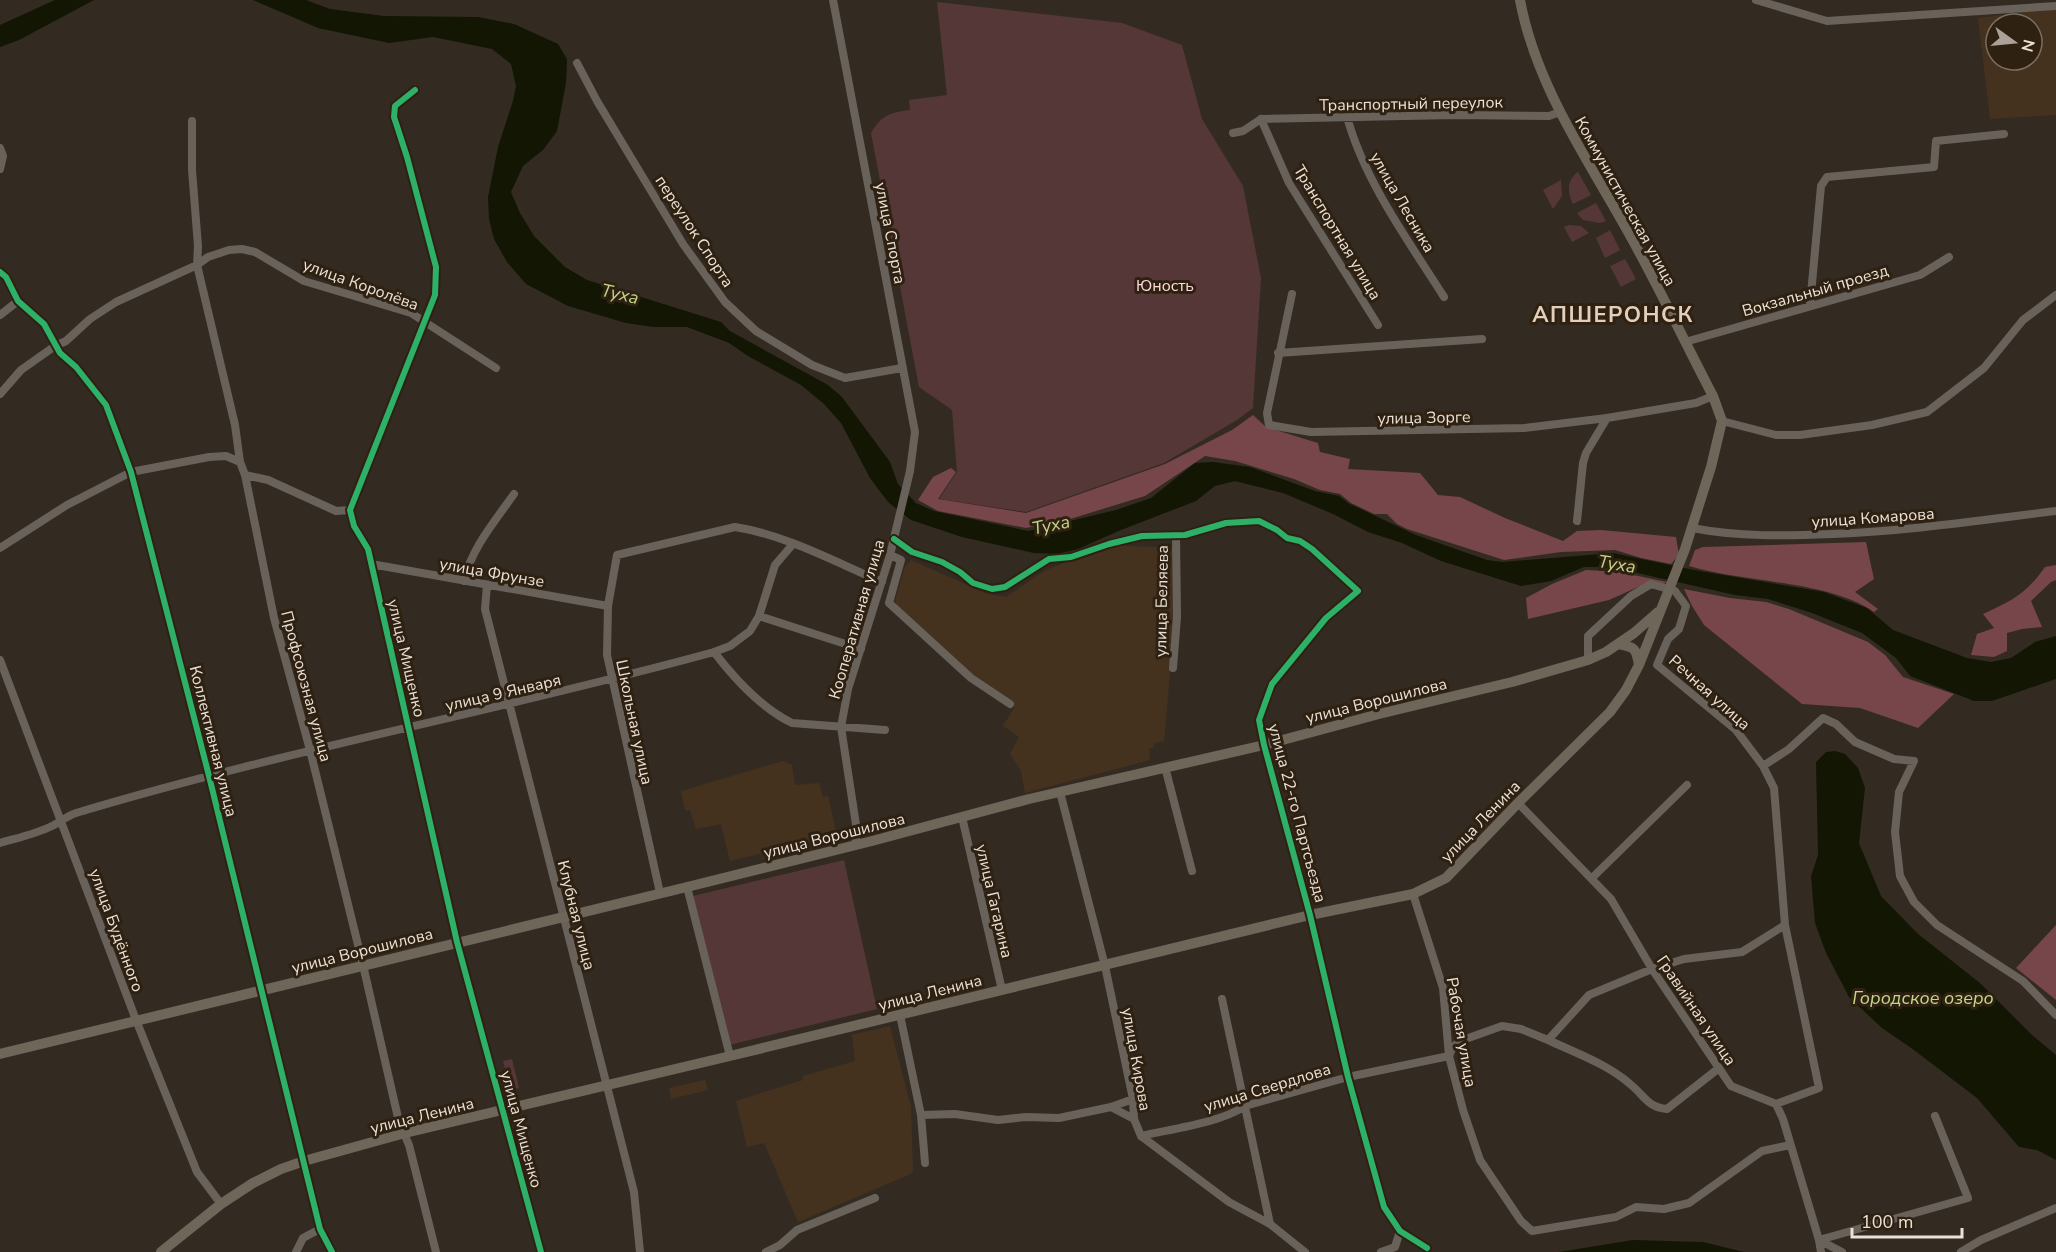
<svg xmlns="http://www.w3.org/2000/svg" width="2056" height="1252" font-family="'Nunito Sans',sans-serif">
<rect width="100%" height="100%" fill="#332b22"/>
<path fill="#44321f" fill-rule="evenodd" d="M2056 8V115L1990 119 1978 18ZM1996 24H2032V60H1996Z
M1111 545 1173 548 1175 584 1171 661 1164 741 1154 743V747L1149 749 1150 760 1025 793 1021 771 1010 754 1019 737 1003 726 1015 706 974 677 896 604 895 600 905 567 911 560 988 594 1006 597 1046 570Z
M783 761 792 765 795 785 819 783 823 797 828 796 837 835 730 861 721 824 696 829 690 810H685L681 791Z
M890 1026 911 1107 913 1173 798 1222 764 1143 747 1147 736 1101 803 1080V1076L855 1061 852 1035Z
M705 1080 708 1090 671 1099 669 1088Z"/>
<path fill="#553738" d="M937 2 1122 23 1182 45 1202 119 1243 186 1261 278 1253 408 1237 420 1164 463 1026 512 939 499 957 472 952 410 919 387 871 133C882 115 889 113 910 110L909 100 947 95Z
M1578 172 1591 195 1573 204C1567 193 1567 179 1578 172Z
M1561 180 1562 196 1553 209 1543 190Z
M1596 203 1606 221 1600 223 1583 220 1577 213Z
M1569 225 1581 226 1589 233 1572 242 1564 227Z
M1610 230 1620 250 1605 258 1596 238Z
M1625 259 1636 279 1621 287 1610 266Z
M844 860 877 1009 729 1045 693 896Z
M512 1059 519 1088 511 1090 503 1061Z"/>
<path fill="#76464a" d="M1253 415 1266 427 1318 443 1320 452 1350 459 1348 469 1420 473 1438 495 1460 497 1505 518 1563 541 1577 531 1601 530 1676 537 1679 555 1671 564 1641 558 1615 550 1561 552 1504 560 1407 529 1397 524 1387 514H1374L1351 503 1340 494 1320 490 1294 479 1235 461 1205 456 1145 496 1070 519 1026 528 938 511 918 500 933 477 951 468 956 472 938 499 1026 513 1165 464 1232 430Z
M1866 542 1874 579 1855 592 1878 609 1874 612C1827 580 1744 583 1689 566L1695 550 1703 547Z
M2056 565V580L2051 582 2031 601 2042 627 2022 629 2007 633V651L1994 657 1971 655 1977 634 1994 628 1983 614C2012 601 2027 593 2045 567Z
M1586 570 1619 572 1667 582 1664 584 1647 583 1609 600 1528 619 1526 598 1552 584Z
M1684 589 1730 598 1766 602 1789 609 1868 642 1885 655 1903 677 1954 694 1918 728 1860 708 1802 704 1704 625 1692 606Z
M2056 925V1000L2016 968Z"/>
<path fill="#121603" d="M55 0H94L19 40 0 47V25Z
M253 0H306L330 9 384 16 478 17 514 24 558 44 567 59 566 83 557 131 543 150 523 166 511 192 520 213 534 236 565 267 587 280 721 322 730 331 828 385 842 397 890 462 898 484 916 503 934 511 1028 531 1116 510 1151 498 1195 463 1213 462 1250 467 1315 491 1339 496 1348 503 1416 535 1487 560 1502 562 1613 553 1694 570 1824 592 1867 608 1893 630 1967 658 1991 662 2011 658 2035 642 2056 636V679L1992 701H1974L1910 676 1896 658 1862 633 1812 613 1768 599 1735 595 1633 572 1600 567H1584L1551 581 1521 586 1441 561 1402 543 1368 532 1333 514 1283 493 1235 481 1215 486 1196 501 1121 530 1078 549 1057 554 1034 553 962 537 911 520 888 502 870 478 841 423 824 404 801 385 748 356 729 343 687 327H653L626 323 568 306 526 284 507 262 494 239 489 219 488 197 498 147 513 101 516 86 511 64 492 49 433 37 389 43 318 28Z
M1835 751 1845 754 1858 768 1865 788 1859 843 1881 896 1918 934 1980 983 2032 1035 2056 1055V1160L2037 1150 2019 1147 1977 1098 1914 1050 1882 1028 1849 997 1826 953 1815 923 1811 876 1818 855 1816 762 1826 752Z
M1633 1240 1703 1242 1744 1252H1559Z"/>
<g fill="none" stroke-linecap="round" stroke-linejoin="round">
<path stroke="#69625b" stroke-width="8" d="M833 0 915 432 910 471 890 555 848 689 841 727 857 831 855 845
M1756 0 1827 21 2056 6
M577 63 597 101 683 244 725 302 756 331 812 365 845 378 902 368
M415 90 395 106 394 117 407 157 436 267 435 295 350 510 354 526 368 549 457 942 541 1252
M1347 117C1365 182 1408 240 1444 297
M1261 119 1454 115 1549 116 1560 112
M1261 119 1289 183 1378 325
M192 121V170L198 246 197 265 235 425 240 462 245 475 274 618 310 750 363 965 399 1122 409 1145 436 1252
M1233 133 1243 131 1261 119
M0 148 3 156 0 169
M0 272 6 277 18 301 44 324 60 353 76 367 106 405 131 472 209 776 320 1229 332 1252
M1292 294 1267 413 1269 425 1311 432 1524 428 1607 418 1696 403 1713 396
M1810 305 1821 186 1827 177 1934 167 1936 141 2004 134
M0 315 18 301
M1685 342 1920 275 1949 257
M1278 353 1482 339
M0 394 21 370 55 346 66 341 90 319 116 302 197 265 208 257 229 250 242 249 255 252 304 281 411 313 496 368
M1722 421 1776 435H1800L1872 425 1927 412 1984 368 2023 320 2056 295
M245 475 268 480 336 511 350 510
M1577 521 1583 463 1586 453 1607 418
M1692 528C1739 537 1786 536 1833 534 1908 531 1982 520 2056 511
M894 539 912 552 942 562 960 572 973 583 992 589 1005 587 1049 559 1071 557 1109 544 1142 536 1185 535 1226 523 1259 521 1277 530 1287 538 1300 541 1312 549 1358 591 1326 618 1272 684 1259 720 1264 745 1310 915 1348 1077 1384 1207 1400 1231 1427 1248
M0 548 67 505 131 472 209 457 226 456 240 462
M890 555 901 560 889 603 971 678 1010 704
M371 564 608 606
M464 581C471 549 495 521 514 494
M487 585 485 609 634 1192 640 1252
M759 616 861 649
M714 652C734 678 763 709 792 723L885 730
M0 660 136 1020 197 1172 221 1204
M1588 660V636L1631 596 1651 584 1675 591 1686 606 1679 629 1668 639 1657 665 1736 730 1763 766 1774 788 1785 925 1819 1088 1776 1104
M1173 668 1177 617 1176 535
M1763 766 1789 749 1823 718 1836 724 1855 742 1894 759 1914 761 1899 792 1895 832 1900 876 1914 902 1937 925 2023 981 2056 1015
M1165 767 1192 871
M1060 792 1105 966 1133 1099 1134 1119 1141 1136 1229 1202 1270 1224 1305 1252
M1518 803 1611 899 1652 969 1731 1086 1776 1104 1783 1119 1819 1240 1821 1252
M962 817 1002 990
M0 843C17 838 36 834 52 826 60 822 67 816 76 813 286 750 503 710 714 652L730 646 750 631 759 616 775 565 793 544
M1592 878 1687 785
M687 887 730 1056
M660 893 607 655 608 606 617 555 735 527C786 535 835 562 882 582
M1413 894 1443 988 1449 1056 1463 1110 1480 1160 1521 1221 1532 1231 1616 1217 1636 1207 1664 1209 1689 1203 1762 1151 1790 1145
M1222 999 1270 1224
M900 1015 921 1115 925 1163
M1548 1040C1576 1053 1607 1064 1630 1084 1645 1096 1647 1107 1667 1109L1719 1068
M1111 1107 1134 1119
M921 1115 955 1114 998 1120 1026 1117 1059 1118 1111 1107 1133 1099
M1141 1136C1171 1129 1220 1123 1245 1106L1348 1077 1449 1056 1453 1047 1460 1041 1502 1026 1521 1029 1548 1040 1589 995 1652 969 1684 959 1742 952 1785 925
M1819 1240 1968 1198 1935 1116
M1819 1240 1842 1252
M296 1252 303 1238 320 1229
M766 1252 780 1245 797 1230 875 1198
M1381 1252 1395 1247 1400 1231
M1961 1252 1981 1240 2056 1208"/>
<path stroke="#6d6659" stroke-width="10" d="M1618 644C1635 647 1636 648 1639 665
M0 1054 687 887 872 841 1029 799 1264 745 1379 714 1512 682 1588 660 1606 652 1634 633 1658 612
M161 1252 221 1204 253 1183 281 1169 304 1161 405 1133 730 1056 1310 915 1413 894 1446 878 1518 803 1610 712 1626 690 1639 665 1685 549 1711 467 1722 421 1713 396C1688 348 1664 298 1638 250 1595 169 1537 92 1520 0"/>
<g stroke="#2f2111" stroke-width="10">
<path id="cycleway" d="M415 90 395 106 394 117 407 157 436 267 435 295 350 510 354 526 368 549 457 942 541 1252
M0 272 6 277 18 301 44 324 60 353 76 367 106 405 131 472 209 776 320 1229 332 1252
M894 539 912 552 942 562 960 572 973 583 992 589 1005 587 1049 559 1071 557 1109 544 1142 536 1185 535 1226 523 1259 521 1277 530 1287 538 1300 541 1312 549 1358 591 1326 618 1272 684 1259 720 1264 745 1310 915 1348 1077 1384 1207 1400 1231 1427 1248"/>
</g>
<use href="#cycleway" stroke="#2db169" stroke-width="6"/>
</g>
<g text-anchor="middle" stroke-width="6" stroke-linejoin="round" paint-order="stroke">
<g font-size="16" fill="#ebe1d7" stroke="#2f2111">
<text transform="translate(1411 103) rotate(-1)" y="6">Транспортный переулок</text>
<text transform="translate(1626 201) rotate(61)" y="6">Коммунистическая улица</text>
<text transform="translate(1403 202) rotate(60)" y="6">улица Лесника</text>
<text transform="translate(695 231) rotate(57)" y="6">переулок Спорта</text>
<text transform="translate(1338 232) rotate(59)" y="6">Транспортная улица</text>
<text transform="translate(891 233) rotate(79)" y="6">улица Спорта</text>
<text transform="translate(361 284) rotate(20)" y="6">улица Королёва</text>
<text transform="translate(1815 290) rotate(-16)" y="6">Вокзальный проезд</text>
<text transform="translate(1424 417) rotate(-1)" y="6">улица Зорге</text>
<text transform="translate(1873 517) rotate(-4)" y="6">улица Комарова</text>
<text transform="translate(492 572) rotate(10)" y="6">улица Фрунзе</text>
<text transform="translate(1161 601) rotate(-89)" y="6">улица Беляева</text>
<text transform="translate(856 619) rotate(-74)" y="6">Кооперативная улица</text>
<text transform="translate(407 658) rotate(77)" y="6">улица Мищенко</text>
<text transform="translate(307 686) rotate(75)" y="6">Профсоюзная улица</text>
<text transform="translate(503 692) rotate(-13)" y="6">улица 9 Января</text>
<text transform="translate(1710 692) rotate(42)" y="6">Речная улица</text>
<text transform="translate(1376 700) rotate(-14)" y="6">улица Ворошилова</text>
<text transform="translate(635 722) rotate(78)" y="6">Школьная улица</text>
<text transform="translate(214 741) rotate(76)" y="6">Коллективная улица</text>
<text transform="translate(1298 813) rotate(75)" y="6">улица 22-го Партсъезда</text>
<text transform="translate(1480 821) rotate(-46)" y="6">улица Ленина</text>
<text transform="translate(834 835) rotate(-14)" y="6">улица Ворошилова</text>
<text transform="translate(995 901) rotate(77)" y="6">улица Гагарина</text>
<text transform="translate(577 915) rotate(76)" y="6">Клубная улица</text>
<text transform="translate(117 930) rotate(70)" y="6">улица Будённого</text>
<text transform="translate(362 950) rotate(-14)" y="6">улица Ворошилова</text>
<text transform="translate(930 992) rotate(-14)" y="6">улица Ленина</text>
<text transform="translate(1697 1010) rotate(56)" y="6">Гравийная улица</text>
<text transform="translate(1462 1032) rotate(80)" y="6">Рабочая улица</text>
<text transform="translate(1137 1059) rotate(80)" y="6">улица Кирова</text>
<text transform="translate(1267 1087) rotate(-17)" y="6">улица Свердлова</text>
<text transform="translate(422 1115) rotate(-14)" y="6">улица Ленина</text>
<text transform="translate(522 1129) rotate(75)" y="6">улица Мищенко</text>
</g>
<g font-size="16" fill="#ffdadc" stroke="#2f2111">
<text x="1165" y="291">Юность</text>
</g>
<g font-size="18" font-style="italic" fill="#c2d789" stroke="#2f2111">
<text transform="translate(620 294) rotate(13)" y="6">Туха</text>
<text transform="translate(1051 525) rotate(-12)" y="6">Туха</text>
<text transform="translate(1617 564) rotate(9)" y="6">Туха</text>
<text x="1923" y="1004">Городское озеро</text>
</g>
<g font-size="22" font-weight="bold" letter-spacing="1.5" fill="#e2cebb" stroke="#2f2111">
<text x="1613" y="322">АПШЕРОНСК</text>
</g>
</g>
<g transform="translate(2014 42) rotate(105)"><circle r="28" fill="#2f2111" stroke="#7a6e60" stroke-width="1.5"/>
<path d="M0-4.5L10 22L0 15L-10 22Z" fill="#aba198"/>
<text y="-9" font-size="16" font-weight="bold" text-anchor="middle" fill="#ebe1d7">N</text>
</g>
<path d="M1852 1228v9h110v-9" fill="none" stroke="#ebe1d7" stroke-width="3"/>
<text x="1861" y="1228" font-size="18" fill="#ebe1d7" stroke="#2f2111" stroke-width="4.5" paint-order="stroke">100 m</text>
</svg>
